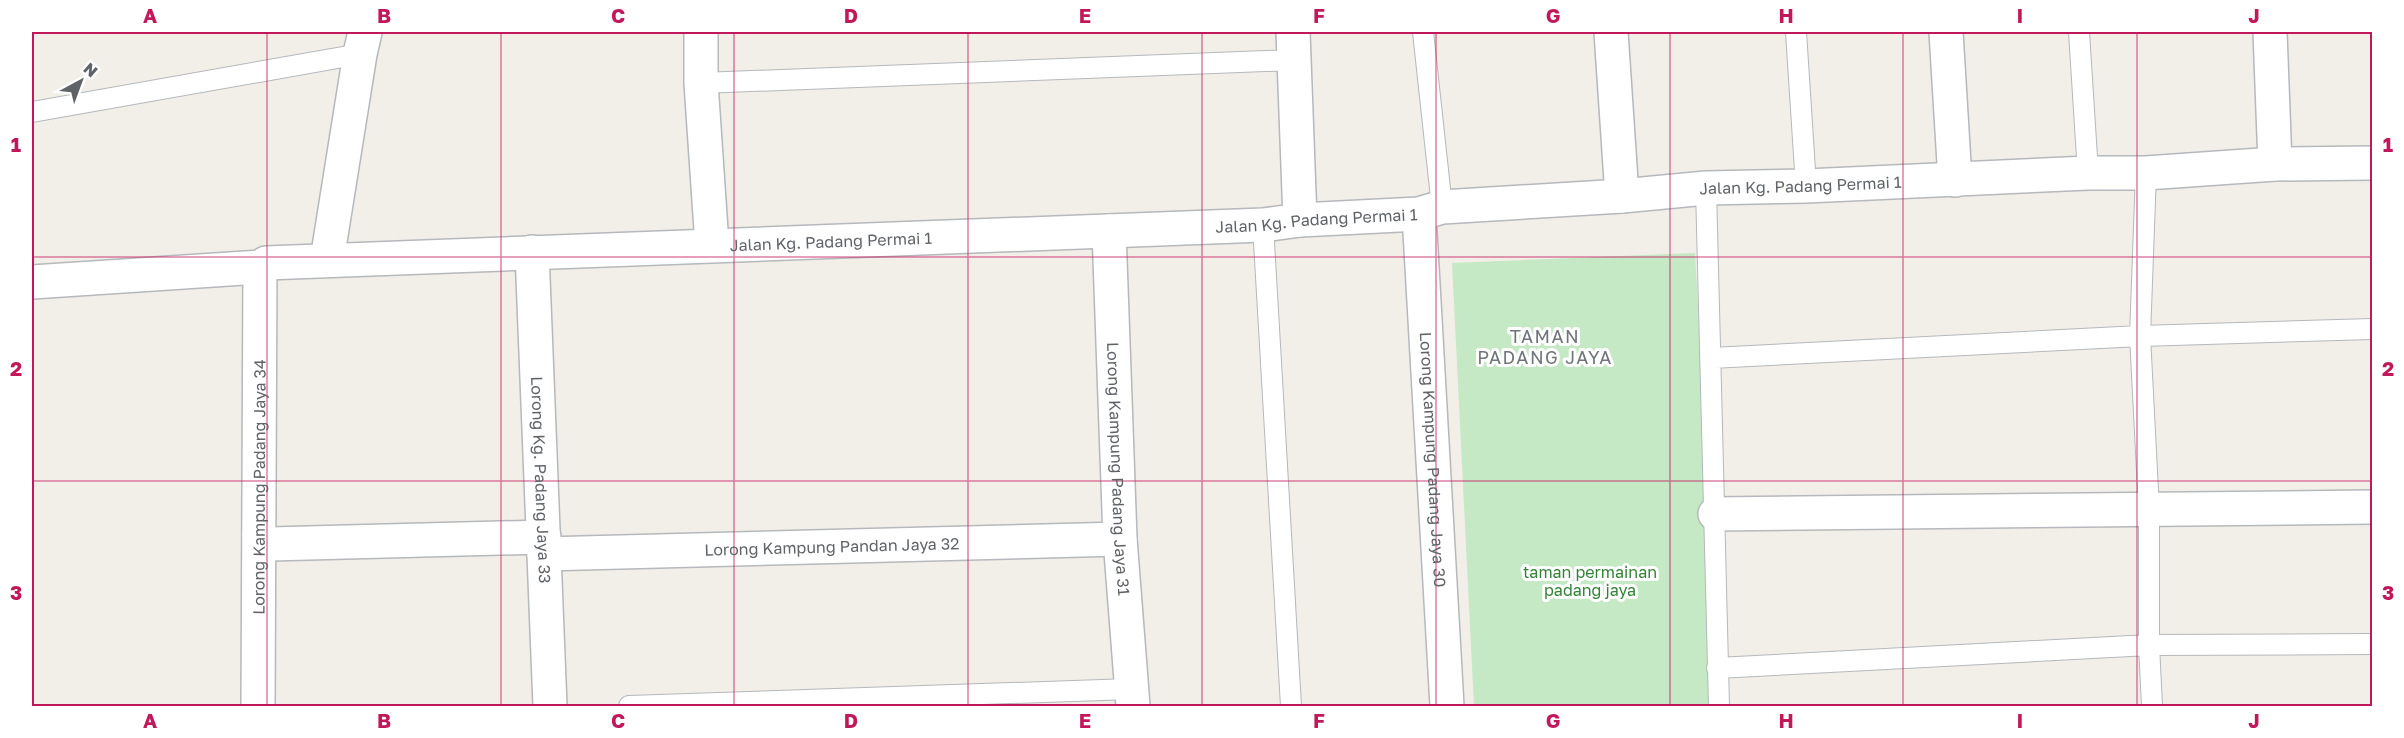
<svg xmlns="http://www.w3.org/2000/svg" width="2404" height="738" font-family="'Golos Text',sans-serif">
<rect width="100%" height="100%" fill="#f1efe8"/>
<path fill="#c5e8c5" d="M1695 253 1720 706H1474L1452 263Z"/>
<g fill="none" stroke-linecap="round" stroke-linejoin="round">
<g stroke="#b5b8bc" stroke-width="22">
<path id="lane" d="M1423 32 1442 207
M1796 32 1806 186
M2079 32 2088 173
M701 83 1294 60
M32 112 360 54
M2146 173 2140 336 2149 510V645L2152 706
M1706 188 1719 706
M1263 225 1291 706
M1711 358 2140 336 2372 329
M1717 668 2149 645 2372 644
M629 706 1131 689"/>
</g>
<g stroke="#b5b8bc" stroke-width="36">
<g id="street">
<path d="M701 32V83L712 245"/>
<path d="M1293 32 1300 220"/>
<path d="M1611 32 1622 196"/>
<path d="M1946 32 1955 180"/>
<path d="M2270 32 2275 164"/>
<path id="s1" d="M1419 214 1447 706"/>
<path id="s2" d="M1109 231 1120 539 1133 706"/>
<path id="s3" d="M532 252 550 706"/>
<path d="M327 260 360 54 365 32"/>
<path id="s4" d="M32 282 260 267 266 263 1263 225 1300 220 1419 214 1442 207 1622 196 1706 188 1806 186 2088 173H2146L2275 164 2372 163"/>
<path d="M1715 514 2372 507"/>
<path d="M259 535 263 541 270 544 544 537"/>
<path id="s5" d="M544 554 1120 539"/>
<path id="s6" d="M258 706 260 267"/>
</g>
</g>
<use href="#lane" stroke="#fff" stroke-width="20"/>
<use href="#street" stroke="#fff" stroke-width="33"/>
</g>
<path fill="none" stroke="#c2185b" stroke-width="1.5" stroke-opacity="0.55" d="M267 32V706M501 32V706M734 32V706M968 32V706M1202 32V706M1436 32V706M1670 32V706M1903 32V706M2137 32V706M32 257H2372M32 481H2372"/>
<g text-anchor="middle" stroke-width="6" stroke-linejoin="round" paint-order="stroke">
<g font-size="16" fill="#5f6368" stroke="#fff">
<text dy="6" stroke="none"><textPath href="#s4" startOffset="1773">Jalan Kg. Padang Permai 1</textPath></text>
<text dy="6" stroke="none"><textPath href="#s4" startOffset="1287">Jalan Kg. Padang Permai 1</textPath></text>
<text dy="6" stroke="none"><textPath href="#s4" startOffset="801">Jalan Kg. Padang Permai 1</textPath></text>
<text dy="6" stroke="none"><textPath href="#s1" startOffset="246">Lorong Kampung Padang Jaya 30</textPath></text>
<text dy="6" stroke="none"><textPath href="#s2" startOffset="238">Lorong Kampung Padang Jaya 31</textPath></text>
<text dy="6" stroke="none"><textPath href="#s3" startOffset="228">Lorong Kg. Padang Jaya 33</textPath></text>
<text dy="6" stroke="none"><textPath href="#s6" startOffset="219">Lorong Kampung Padang Jaya 34</textPath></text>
<text dy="6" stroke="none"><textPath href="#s5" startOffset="288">Lorong Kampung Pandan Jaya 32</textPath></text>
</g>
<g font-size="16" fill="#348238" stroke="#fff">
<text x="1590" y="578">taman permainan<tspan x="1590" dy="18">padang jaya</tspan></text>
</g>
<g font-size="18" letter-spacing="1.5" fill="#70757a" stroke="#fff">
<text x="1545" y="343">TAMAN<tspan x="1545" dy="21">PADANG JAYA</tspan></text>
</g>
</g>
<rect width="2404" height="738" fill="none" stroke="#ffffff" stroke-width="66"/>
<g transform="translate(81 81) rotate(41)" stroke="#ffffff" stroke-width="4.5" paint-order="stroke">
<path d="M0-4.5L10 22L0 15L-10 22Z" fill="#5f6368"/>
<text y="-9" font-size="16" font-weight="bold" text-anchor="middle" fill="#5f6368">N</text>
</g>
<rect x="33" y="33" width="2338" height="672" fill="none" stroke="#c2185b" stroke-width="2"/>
<g font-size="20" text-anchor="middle" font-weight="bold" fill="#c2185b">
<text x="150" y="23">A</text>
<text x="384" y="23">B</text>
<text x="618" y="23">C</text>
<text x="851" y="23">D</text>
<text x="1085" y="23">E</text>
<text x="1319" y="23">F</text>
<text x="1553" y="23">G</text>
<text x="1786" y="23">H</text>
<text x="2020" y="23">I</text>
<text x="2254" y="23">J</text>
<text x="16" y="152">1</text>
<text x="2388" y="152">1</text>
<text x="16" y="376">2</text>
<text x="2388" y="376">2</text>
<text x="16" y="600">3</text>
<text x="2388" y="600">3</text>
<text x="150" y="728">A</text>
<text x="384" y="728">B</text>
<text x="618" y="728">C</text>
<text x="851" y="728">D</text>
<text x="1085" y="728">E</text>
<text x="1319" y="728">F</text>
<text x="1553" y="728">G</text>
<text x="1786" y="728">H</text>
<text x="2020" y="728">I</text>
<text x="2254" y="728">J</text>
</g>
</svg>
